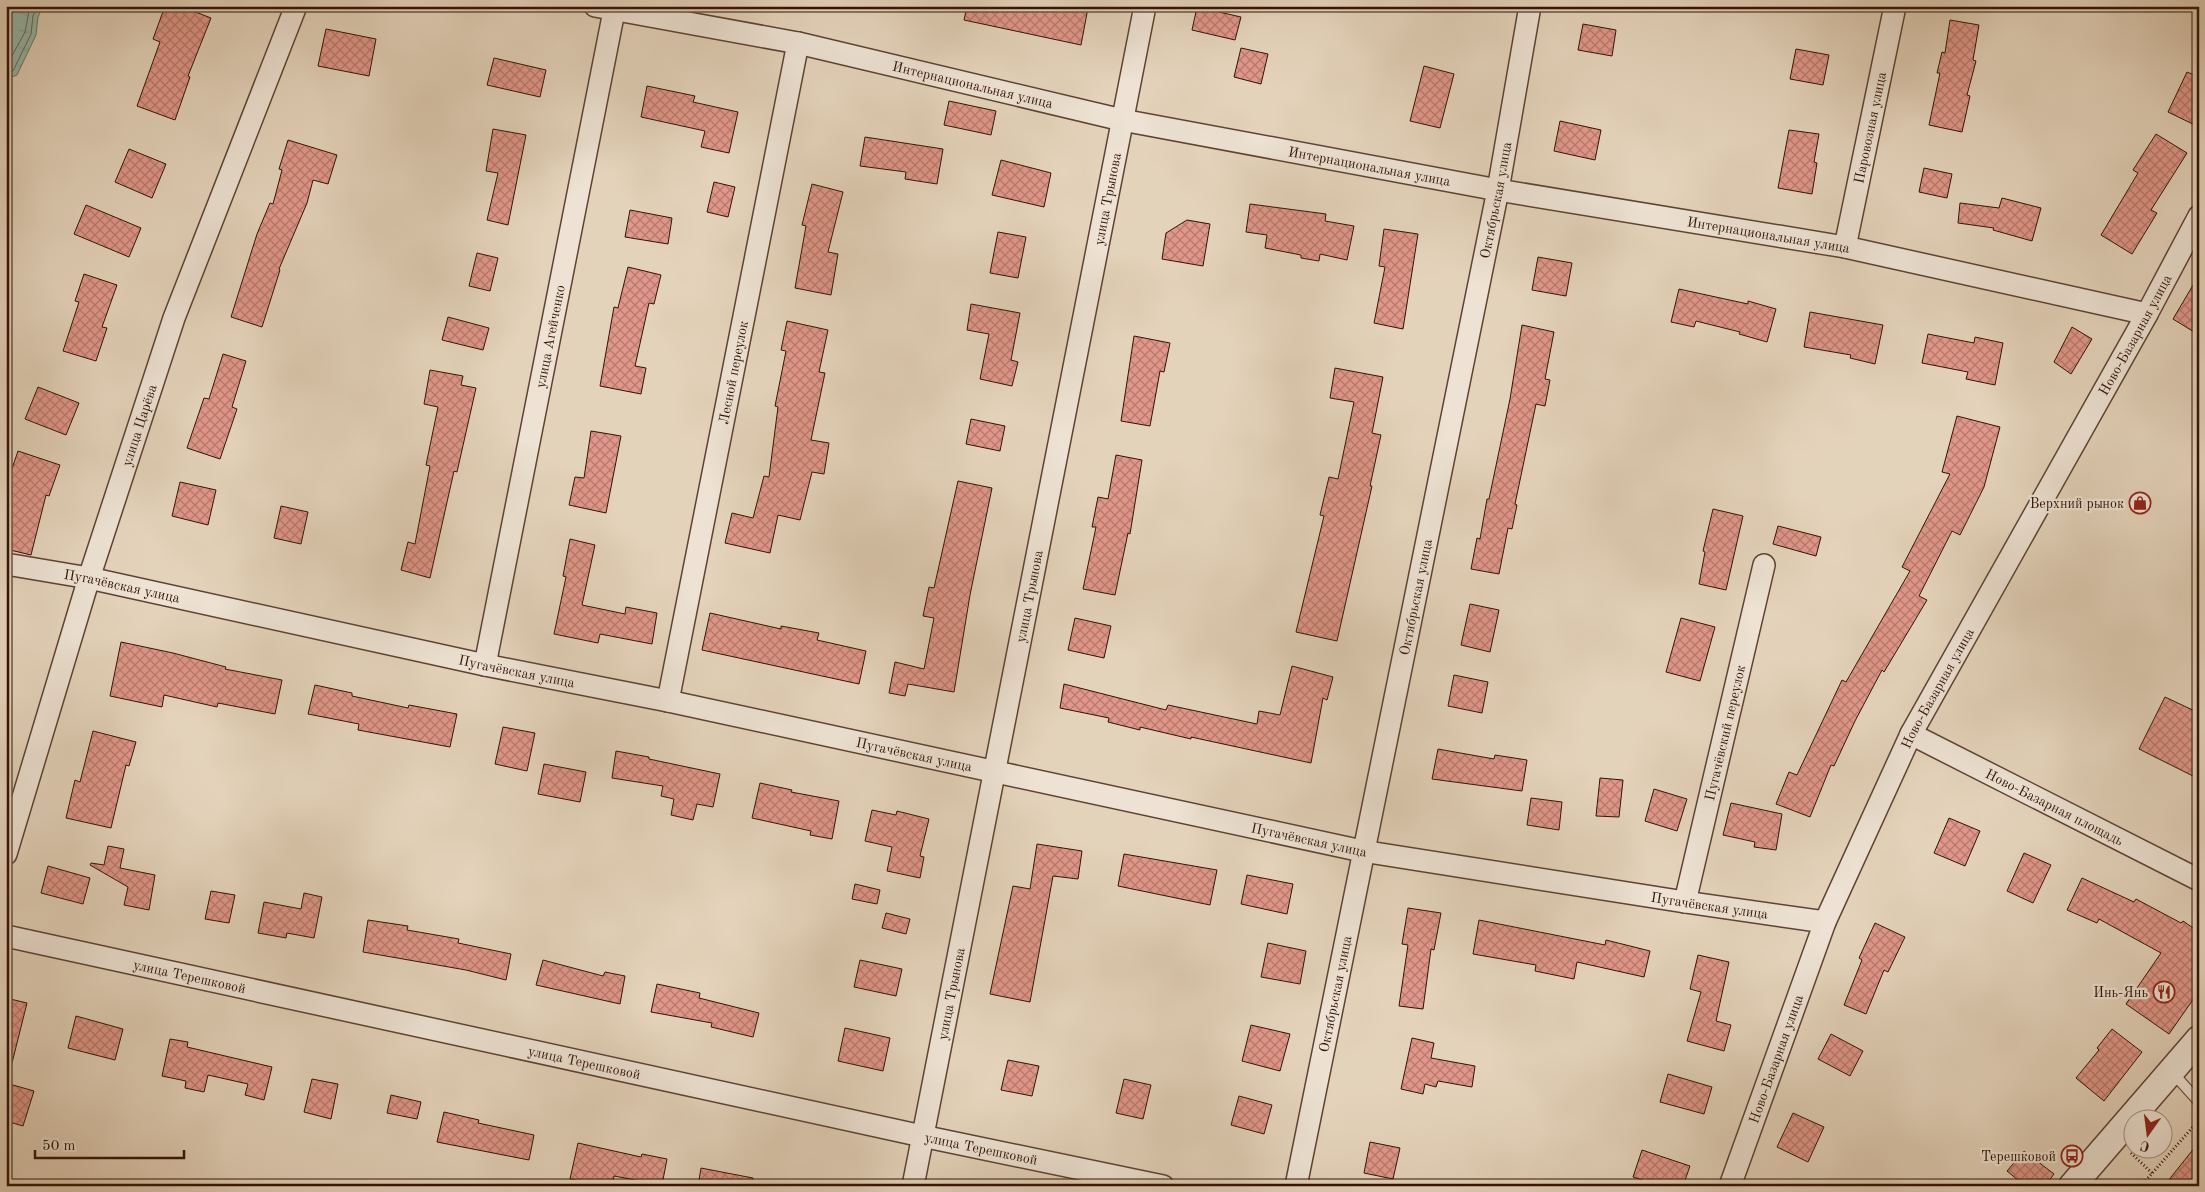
<svg xmlns="http://www.w3.org/2000/svg" width="2205" height="1192" font-family="'Old Standard TT',serif">
<defs>
<pattern id="water-ripples" width="26" height="14" patternUnits="userSpaceOnUse" patternTransform="scale(1.25)"><rect width="26" height="14" fill="#97b9ab"/><path d="M2 4q2-2 4 0t4 0M15 11q2-2 4 0t4 0" fill="none" stroke="#839e92"/></pattern>
<pattern id="building-cross-hatch" width="8" height="8" patternUnits="userSpaceOnUse" patternTransform="scale(1.25)"><rect width="8" height="8" fill="#e19789"/><path d="M0 0l8 8M0 8l8-8" fill="none" stroke="#b77a6e"/></pattern>
</defs>
<rect width="100%" height="100%" fill="#e4d3bb"/>
<filter id="stains"><feTurbulence type="fractalNoise" baseFrequency=".004" numOctaves="4"/><feColorMatrix values="0 0 0 0 .2 0 0 0 0 .09 0 0 0 0 .02 0 0 0 .5 -.17"/></filter>
<radialGradient id="worn" r=".72"><stop offset=".6" stop-color="#630" stop-opacity="0"/><stop offset="1" stop-color="#630" stop-opacity=".3"/></radialGradient>
<path fill="url(#water-ripples)" stroke="#6e7769" d="M6 6H43L38 17 36 35 17 75 6 79Z"/>
<g fill="none" stroke-linecap="round" stroke-linejoin="round">
<path stroke="#646658" stroke-width="1" d="M6 67 25 32 30 6
M6 74 13 71 31 34 33 16 37 6"/>
</g>
<path fill="url(#building-cross-hatch)" stroke="#311306" d="M165 6H180L211 18 188 76 190 77 175 120 137 106 160 42 153 39Z
M967 6H1079L1088 8 1081 45 964 20Z
M1197 7 1241 17 1235 40 1192 30Z
M1950 20 1979 25 1973 60 1976 61 1967 95 1970 96 1962 132 1929 125 1940 73H1937L1942 52 1945 53Z
M1583 24 1616 30 1612 56 1578 50Z
M326 29 376 39 369 76 318 66Z
M1241 48 1268 54 1261 84 1234 77Z
M1796 49 1829 55 1823 85 1790 79Z
M494 58 546 70 540 97 487 85Z
M1424 66 1454 74 1440 128 1410 121Z
M2187 72 2199 77V127L2168 112Z
M647 86 695 96 693 102 738 112 729 153 701 147 705 131 641 117Z
M949 101 996 111 991 135 944 125Z
M1560 121 1601 130 1595 160 1554 151Z
M493 129 526 135 508 225 487 220 498 173 486 171Z
M1789 130 1819 134 1814 162 1817 163 1812 194 1778 188Z
M2156 134 2187 153 2151 210 2157 213 2132 254 2101 235 2138 173 2133 170Z
M865 137 943 149 937 184 905 179 906 172 860 166Z
M288 140 337 155 328 184 313 180 307 203 279 269 280 270 262 327 231 317 257 234 270 203 273 204 282 170 279 169Z
M129 149 166 164 152 198 115 182Z
M1001 160 1051 173 1044 207 992 195Z
M1924 168 1952 174 1947 198 1919 192Z
M714 182 735 187 728 217 707 212Z
M812 184 843 192 828 252 838 254 831 295 795 288 806 226 802 225Z
M2002 198 2041 208 2032 241 1993 230 1994 228 1958 223 1960 203 1999 208Z
M1250 204 1326 214 1325 221 1354 226 1347 260 1320 254 1319 261 1301 258V255L1265 248 1267 235 1246 232Z
M86 205 141 228 129 257 74 234Z
M630 210 672 218 668 244 625 237Z
M1187 220 1210 224 1203 266 1162 259 1166 233Z
M1384 229 1418 234 1403 329 1374 323 1385 267 1379 266Z
M998 232 1026 237 1018 278 990 273Z
M477 253 498 258 490 291 469 286Z
M1538 257 1572 263 1566 296 1532 290Z
M628 267 661 275 654 304 649 303 635 366 646 368 641 394 600 386 614 307 618 308Z
M84 274 117 285 102 327 107 328 96 361 63 351 79 302 75 301Z
M2199 275V335L2173 319Z
M1679 289 1748 304V301L1776 309 1767 342 1739 334 1740 332 1696 321 1694 327 1671 322Z
M971 304 1020 313 1011 360 1018 362 1012 386 980 379 989 334 967 330Z
M1810 312 1883 325 1875 364 1850 358 1851 355 1804 347Z
M448 317 489 328 483 350 442 340Z
M787 321 828 330 819 372 825 373 811 440 829 443 824 474 812 472 800 520 778 515 770 553 725 543 732 513 753 518 764 476 769 477 778 407 775 406 786 351 781 350Z
M1522 325 1554 332 1545 379 1550 380 1545 406 1536 404 1515 504 1517 505 1512 529 1508 528 1499 574 1471 569 1477 538 1480 539 1487 499H1489L1510 399Z
M2072 327 2092 339 2071 374 2054 362Z
M1928 334 1974 343 1975 337 2003 343 1995 385 1966 379 1968 372 1922 363Z
M1134 336 1170 343 1164 372 1160 371 1150 426 1121 421Z
M223 354 246 361 232 407 237 409 220 459 187 448 204 398 209 399Z
M1335 368 1383 377 1372 433 1381 435 1370 486H1372L1337 641 1296 632 1324 516 1320 515 1329 477 1338 479 1354 402 1330 398Z
M430 370 463 376 461 385 476 388 457 472 454 471 430 578 401 570 408 542 415 544 430 466 426 465 438 407 424 404Z
M38 387 79 403 66 435 25 419Z
M1957 416 2000 427 1984 487 1960 535 1952 531 1919 596 1927 600 1884 672 1882 670 1855 721 1834 766 1831 765 1810 817 1776 804 1789 772 1797 775 1842 680 1846 682 1910 571 1902 567 1950 474 1942 472Z
M971 419 1005 426 1000 451 966 444Z
M591 431 621 436 606 513 569 505 575 477 584 478Z
M18 451 60 465 49 496 46 495 31 555 6 549V486Z
M1116 455 1142 460 1130 534 1128 533 1115 595 1083 589 1096 527H1092L1098 497 1108 499Z
M958 481 992 488 970 595 954 692 908 684 905 696 889 693 895 662 924 669 934 618 923 616 929 587 934 588Z
M180 482 216 490 208 525 172 516Z
M281 506 308 512 301 544 274 538Z
M1713 509 1743 516 1726 590 1699 584 1705 552 1703 551Z
M1778 526 1821 537 1816 556 1773 544Z
M570 539 595 545 582 605 625 614 626 607 657 613 652 644 600 634 598 643 554 634 566 577 563 576Z
M1470 604 1499 610 1490 652 1461 645Z
M710 613 781 629V626L819 633 817 640 866 651 859 684 702 650Z
M1075 618 1111 626 1104 658 1068 650Z
M1681 618 1715 627 1700 681 1666 672Z
M121 642 173 653 226 667 225 669 282 680 275 714 218 703 217 707 164 695 162 707 110 696Z
M1292 666 1333 677 1327 700 1323 698 1311 763 1191 737V739L1140 727V730L1108 722 1109 718 1060 708 1064 684 1166 710 1168 705 1257 724 1259 711 1280 715Z
M1454 675 1488 682 1482 713 1448 706Z
M315 685 352 693V696L408 708 409 705 457 714 450 747 358 730 359 724 308 714Z
M2165 697 2199 713V779L2139 749Z
M503 727 535 733 527 771 495 764Z
M93 731 136 742 129 766 126 765 111 828 66 818 75 780 80 782Z
M1438 749 1494 759 1495 755 1527 760 1522 791 1432 779Z
M616 751 649 757V759L720 774 713 807 697 804 693 820 671 815 674 799 661 796 663 786 612 778Z
M544 764 586 772 580 802 538 794Z
M1600 778 1623 780 1619 817 1596 816Z
M760 783 792 790 791 792 839 801 832 839 810 835 811 831 752 818Z
M1654 789 1687 799 1677 831 1645 821Z
M1531 798 1562 802 1559 830 1527 825Z
M1731 803 1782 814 1776 850 1754 847 1755 842 1723 835Z
M872 810 896 815 897 811 929 819 920 856 924 857 920 878 887 871 892 847 865 841Z
M1949 818 1980 831 1965 866 1934 853Z
M1037 844 1082 851 1078 879 1053 876 1030 1002 990 994 1013 886 1030 889Z
M108 846 124 849 120 868 155 875 149 910 124 905 128 887 90 865 91 863 104 865Z
M2024 853 2051 865 2033 903 2007 891Z
M1124 854 1217 870 1210 905 1118 886Z
M48 866 90 878 83 904 41 893Z
M1247 875 1293 884 1287 914 1241 904Z
M2082 878 2134 902 2136 899 2181 923 2183 921 2199 932V991L2169 1034 2126 1004 2161 953 2099 919 2097 923 2067 910Z
M855 884 880 890 877 904 852 899Z
M211 891 235 895 229 923 205 919Z
M304 893 322 897 314 938 287 933 286 938 258 933 264 902 301 909Z
M1408 908 1441 913 1434 950 1431 949 1423 1009 1399 1006 1408 945 1402 944Z
M886 913 910 919 906 934 882 928Z
M368 920 408 926 407 930 459 939 458 943 511 954 506 980 466 970 363 952Z
M1479 920 1605 945 1606 940 1650 951 1644 977 1577 962 1574 979 1535 971 1536 965 1473 954Z
M1875 923 1905 937 1888 972 1884 970 1866 1014 1844 1005 1862 960 1859 958Z
M1268 943 1306 951 1300 984 1261 977Z
M1698 955 1729 962 1716 1021 1731 1025 1724 1051 1687 1041 1701 992 1690 989Z
M543 960 603 976 605 972 625 976 620 1004 536 985Z
M860 960 902 969 896 996 854 987Z
M657 984 700 993 699 998 759 1013 753 1037 711 1027 712 1023 651 1012Z
M6 998 27 1003 12 1063H6Z
M76 1016 123 1029 115 1060 68 1048Z
M1251 1025 1290 1034 1280 1071 1242 1061Z
M845 1028 890 1038 883 1071 838 1061Z
M2112 1029 2142 1052 2104 1101 2076 1078 2099 1050 2097 1048Z
M1831 1034 1863 1051 1850 1076 1818 1059Z
M1412 1038 1434 1043 1431 1058 1475 1066 1472 1087 1438 1081 1436 1087 1425 1084 1423 1094 1401 1089Z
M170 1039 188 1042 187 1047 272 1067 264 1100 245 1095 248 1084 208 1075 204 1092 185 1088 186 1081 162 1076Z
M1008 1060 1039 1066 1032 1096 1001 1090Z
M1668 1074 1712 1087 1704 1114 1660 1102Z
M312 1079 338 1084 331 1119 304 1112Z
M1124 1079 1151 1085 1143 1119 1116 1113Z
M6 1083 34 1091 23 1126 6 1121Z
M391 1095 421 1102 417 1119 387 1113Z
M1239 1096 1272 1105 1264 1134 1231 1125Z
M444 1112 479 1120 478 1123 534 1135 529 1160 437 1142Z
M1793 1113 1824 1127 1808 1162 1777 1147Z
M1370 1142 1400 1148 1393 1179 1364 1173Z
M2199 1142V1186H2164Z
M578 1143 641 1157 642 1154 667 1159 662 1185 614 1176 612 1186 570 1179Z
M1642 1150 1690 1166 1683 1186H1660L1633 1177Z
M2024 1151 2054 1174 2045 1186H2025L2007 1171Z
M701 1168 753 1178 752 1186H698Z"/>
<g fill="none" stroke-linecap="round" stroke-linejoin="round">
<g stroke="#5e4333" stroke-width="12">
<path id="service" d="M2172 1072 2199 1102"/>
</g>
<g stroke="#5e4333" stroke-width="24">
<g id="minor">
<path id="s1" d="M595 6 798 43 1122 120 1498 190 1845 247 2147 314"/>
<path id="s2" d="M1845 247 1895 6"/>
<path id="s3" d="M6 564 89 578 485 665 668 701 1362 851 1685 902 1825 922"/>
<path id="s4" d="M485 665 615 6"/>
<path id="s5" d="M668 701 798 43"/>
<path id="s6" d="M1911 734 2199 880"/>
<path id="s7" d="M6 854 89 578 174 318 296 6"/>
<path id="s8" d="M1685 902 1764 565"/>
<path id="s9" d="M6 936 922 1136 1163 1186"/>
<path id="s10" d="M913 1186 1145 6"/>
<path id="s11" d="M1296 1186 1498 190 1530 6"/>
<path id="s12" d="M1730 1186 1825 922 1911 734 2147 314 2199 216"/>
</g>
</g>
<g stroke="#5e4333" stroke-width="29">
<path id="tertiary" d="M2072 1186 2199 1039"/>
</g>
<path stroke="#311306" stroke-width="3" stroke-dasharray="1 2.5" stroke-linecap="butt" d="M2131 1153 2152 1173
M2141 1186 2199 1120"/>
<use href="#service" stroke="#ede2d3" stroke-width="10"/>
<use href="#minor" stroke="#ede2d3" stroke-width="21"/>
<use href="#tertiary" stroke="#ede2d3" stroke-width="26"/>
</g>
<defs>
<g id="shop-ring" transform="scale(1.125)"><circle r="9.5" fill="#ede2d3" stroke="#8f2418" stroke-width="1.5"/><path d="M-5-2.5h2.3a2.7 3.5 0 0 1 5.4 0H5L5.5 6h-11ZM-1.5-2.5h3a1.5 2.3 0 0 0-3 0Z" fill="#8f2418"/></g>
<g id="restaurant-ring" transform="scale(1.125)"><circle r="9.5" fill="#ede2d3" stroke="#8f2418" stroke-width="1.5"/><path d="M-5-6h1v4h1v-4h1v4h1v-4h1v5L-1.5 .5V6h-2V.5L-5-1ZM5-6V6H3V1.5H1.5Q1.5-4 5-6Z" fill="#8f2418"/></g>
<g id="bus-ring" transform="scale(1.125)"><circle r="9.5" fill="#ede2d3" stroke="#8f2418" stroke-width="1.5"/><path d="M-5-6H5V4H4V6H2V4H-2V6H-4V4H-5ZM-3.5-4V0h7V-4ZM-3.5 1.2v1.5H-2V1.2ZM2 1.2v1.5H3.5V1.2Z" fill="#8f2418"/></g>
</defs>
<g fill-rule="evenodd">
<use href="#shop-ring" x="2140" y="503"/>
<use href="#restaurant-ring" x="2164" y="992"/>
<use href="#bus-ring" x="2072" y="1156"/>
</g>
<g text-anchor="middle" stroke-width="4.5" stroke-linejoin="round" paint-order="stroke">
<g font-size="14" fill="#311306" stroke="#ede2d3">
<text dy="5" stroke="none"><textPath href="#s1" startOffset="386">Интернациональная улица</textPath></text>
<text dy="5" stroke="none"><textPath href="#s2" startOffset="122">Паровозная улица</textPath></text>
<text dy="5" stroke="none"><textPath href="#s1" startOffset="791">Интернациональная улица</textPath></text>
<text dy="5" stroke="none"><textPath href="#s10" startOffset="1006">улица Трынова</textPath></text>
<text dy="5" stroke="none"><textPath href="#s11" startOffset="1006">Октябрьская улица</textPath></text>
<text dy="5" stroke="none"><textPath href="#s1" startOffset="1196">Интернациональная улица</textPath></text>
<text dy="5" stroke="none"><textPath href="#s12" startOffset="945">Ново-Базарная улица</textPath></text>
<text dy="5" stroke="none"><textPath href="#s4" startOffset="335">улица Агейченко</textPath></text>
<text dy="5" stroke="none"><textPath href="#s5" startOffset="335">Лесной переулок</textPath></text>
<text dy="5" stroke="none"><textPath href="#s7" startOffset="449">улица Царёва</textPath></text>
<text dy="5" stroke="none"><textPath href="#s3" startOffset="118">Пугачёвская улица</textPath></text>
<text dy="5" stroke="none"><textPath href="#s10" startOffset="601">улица Трынова</textPath></text>
<text dy="5" stroke="none"><textPath href="#s11" startOffset="601">Октябрьская улица</textPath></text>
<text dy="5" stroke="none"><textPath href="#s3" startOffset="522">Пугачёвская улица</textPath></text>
<text dy="5" stroke="none"><textPath href="#s12" startOffset="540">Ново-Базарная улица</textPath></text>
<text dy="5" stroke="none"><textPath href="#s8" startOffset="174">Пугачёвский переулок</textPath></text>
<text dy="5" stroke="none"><textPath href="#s3" startOffset="928">Пугачёвская улица</textPath></text>
<text dy="5" stroke="none"><textPath href="#s6" startOffset="161">Ново-Базарная площадь</textPath></text>
<text dy="5" stroke="none"><textPath href="#s3" startOffset="1332">Пугачёвская улица</textPath></text>
<text dy="5" stroke="none"><textPath href="#s3" startOffset="1738">Пугачёвская улица</textPath></text>
<text dy="5" stroke="none"><textPath href="#s9" startOffset="188">улица Терешковой</textPath></text>
<text dy="5" stroke="none"><textPath href="#s10" startOffset="196">улица Трынова</textPath></text>
<text dy="5" stroke="none"><textPath href="#s11" startOffset="196">Октябрьская улица</textPath></text>
<text dy="5" stroke="none"><textPath href="#s12" startOffset="135">Ново-Базарная улица</textPath></text>
<text dy="5" stroke="none"><textPath href="#s9" startOffset="592">улица Терешковой</textPath></text>
<text dy="5" stroke="none"><textPath href="#s9" startOffset="998">улица Терешковой</textPath></text>
</g>
<g font-size="14" fill="#311306" stroke="#ede2d3" text-anchor="end">
<text x="2124" y="508">Верхний рынок</text>
<text x="2148" y="997">Инь-Янь</text>
<text x="2056" y="1161">Терешковой</text>
</g>
</g>
<rect width="2205" height="1192" fill="none" stroke="#e4d3bb" stroke-width="25"/>
<rect x="8" y="8" width="2190" height="1177" fill="none" stroke="#311306" stroke-width="2.5"/>
<rect x="12" y="12" width="2180" height="1167" fill="none" stroke="#311306"/>
<g transform="translate(2148 1134) rotate(194)"><circle r="24" fill="#ede2d3" stroke="#a28f81"/>
<path d="M0-4L9 19L0 12L-9 19Z" fill="#8f2418"/>
<text y="-8" font-size="14" font-weight="bold" text-anchor="middle" fill="#311306">С</text>
</g>
<path d="M35 1150v8h149v-8" fill="none" stroke="#311306" stroke-width="2.5"/>
<text x="42" y="1150" font-size="15" fill="#311306" stroke="#ede2d3" stroke-width="4" paint-order="stroke">50 m</text>
<rect width="100%" height="100%" filter="url(#stains)"/>
<rect width="100%" height="100%" fill="url(#worn)"/>
</svg>
